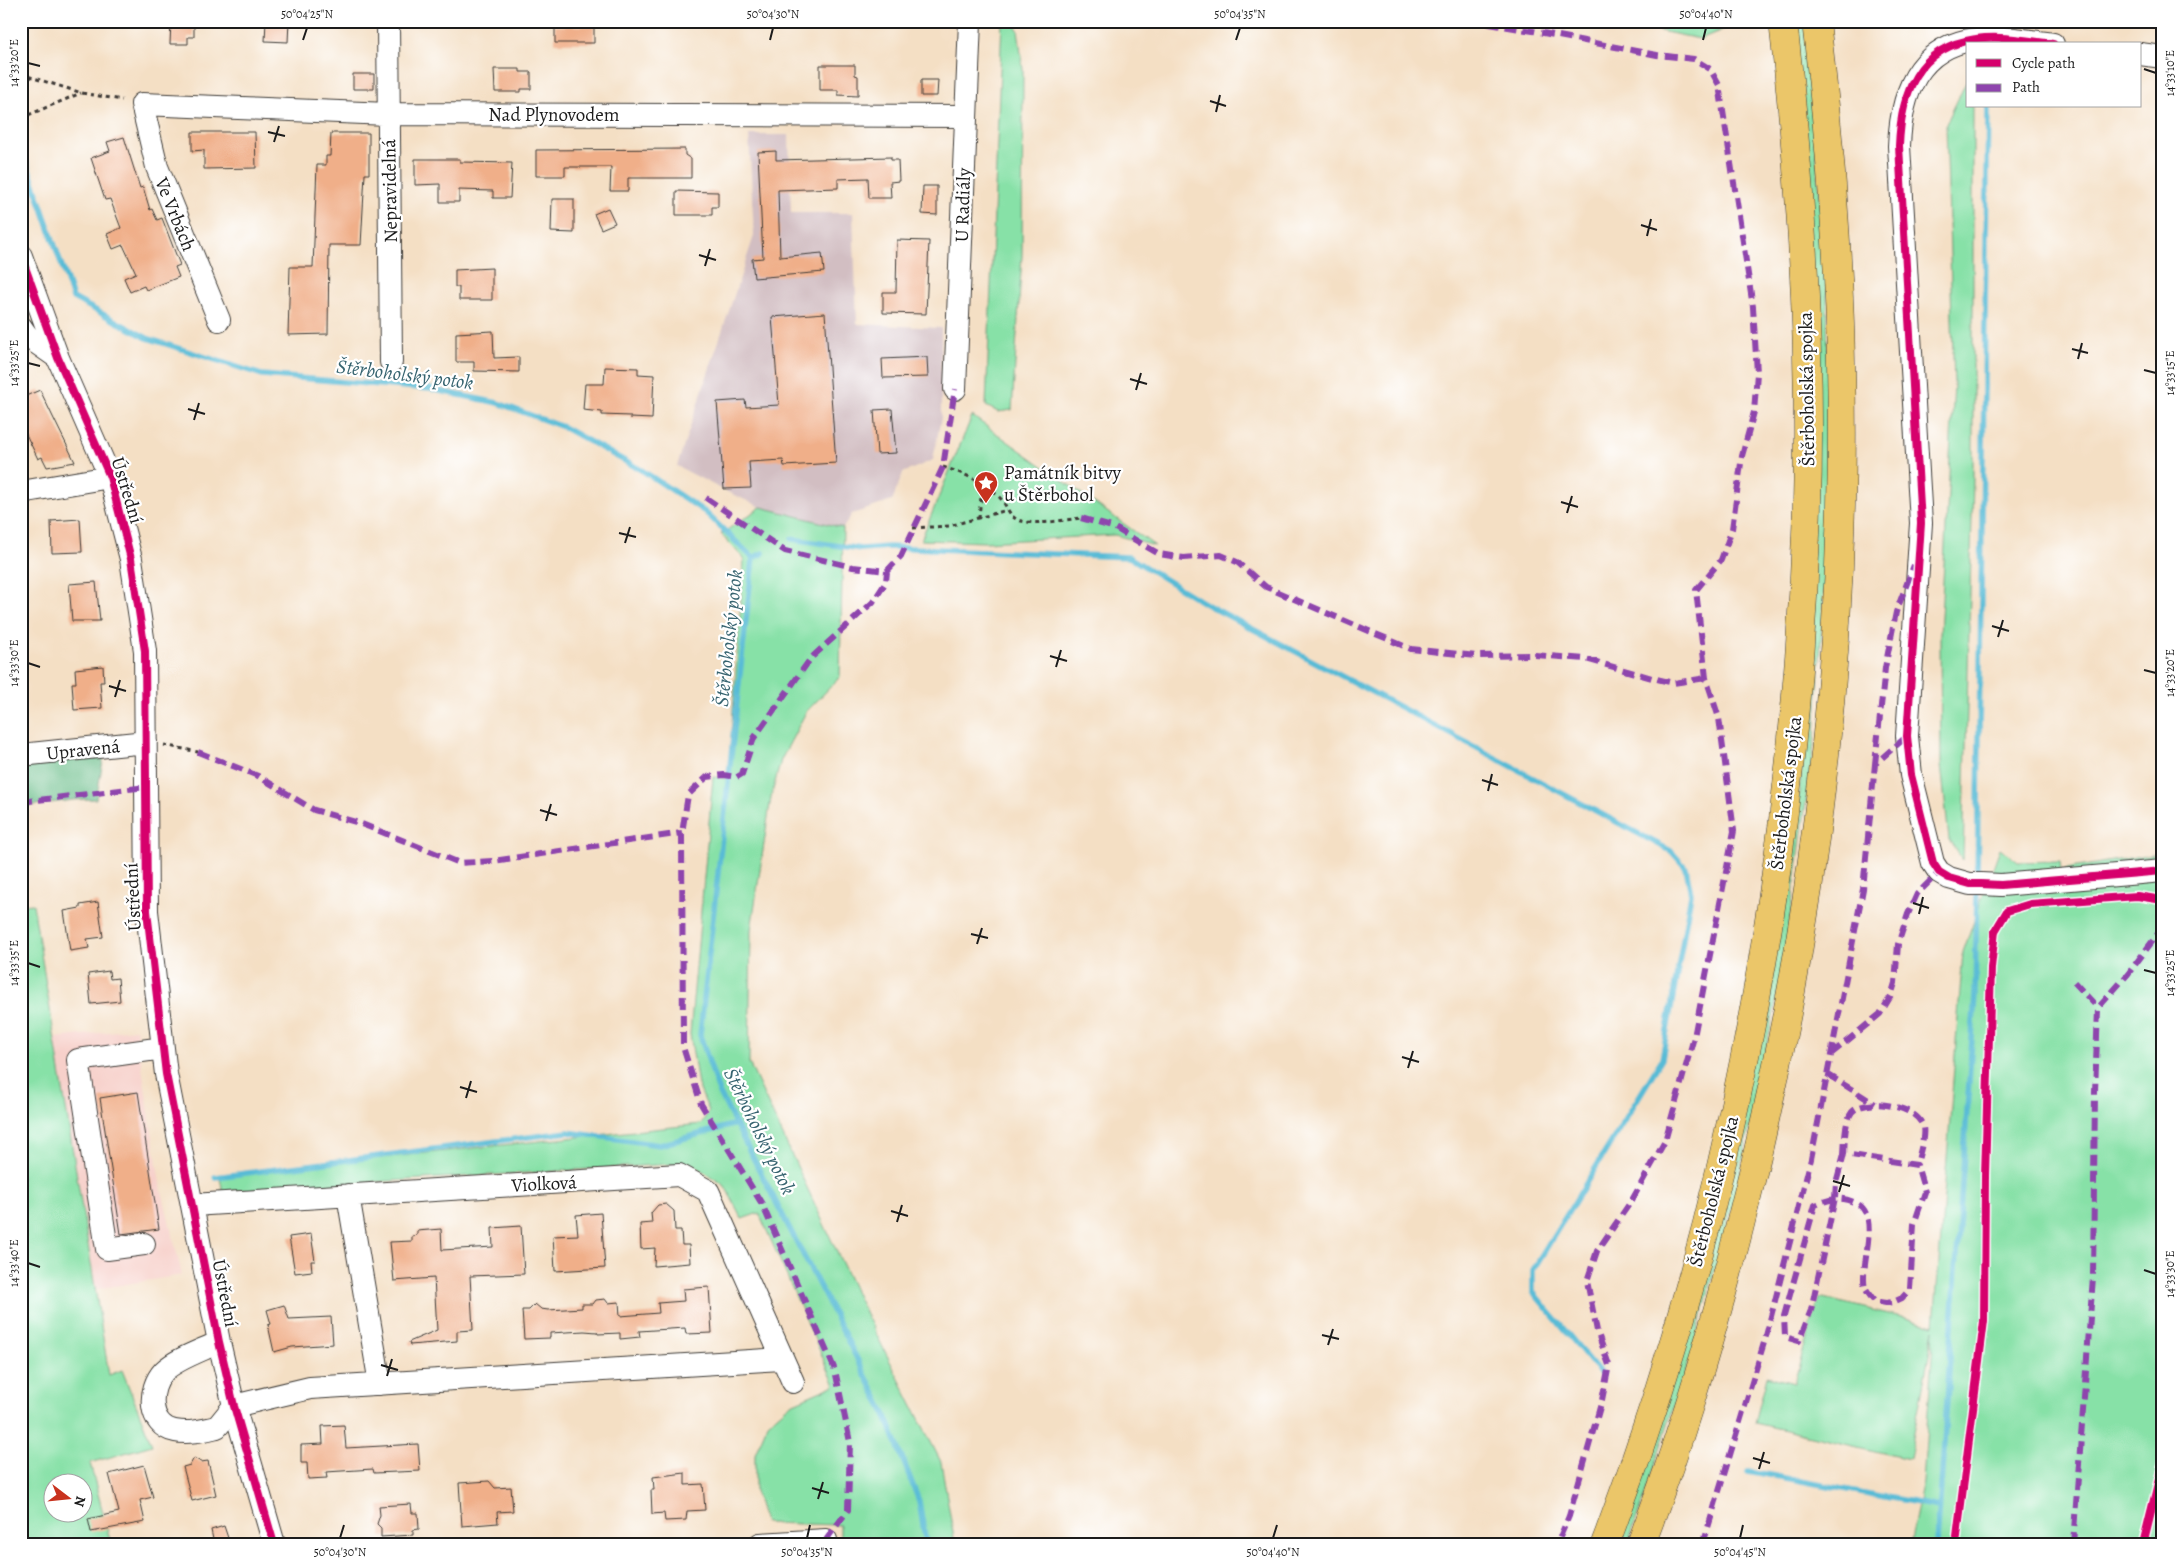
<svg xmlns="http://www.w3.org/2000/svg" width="2184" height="1565" font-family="Alegreya,serif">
<rect width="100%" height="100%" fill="#fff"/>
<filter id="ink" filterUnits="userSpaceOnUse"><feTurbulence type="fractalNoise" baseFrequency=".02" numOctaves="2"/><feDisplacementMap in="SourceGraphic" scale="10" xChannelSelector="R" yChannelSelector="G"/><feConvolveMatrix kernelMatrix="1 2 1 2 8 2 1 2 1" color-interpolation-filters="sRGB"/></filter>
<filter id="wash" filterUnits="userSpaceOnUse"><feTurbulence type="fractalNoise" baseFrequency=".0096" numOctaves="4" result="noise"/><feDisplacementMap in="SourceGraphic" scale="20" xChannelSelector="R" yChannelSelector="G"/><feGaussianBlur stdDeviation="1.12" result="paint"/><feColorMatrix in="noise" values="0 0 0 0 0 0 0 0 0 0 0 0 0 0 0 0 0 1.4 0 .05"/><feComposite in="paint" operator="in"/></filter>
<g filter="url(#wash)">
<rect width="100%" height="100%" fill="#f4dfc4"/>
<path fill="#f7d0ca" d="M136 1029 160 1183 182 1275 96 1289 55 1038Z"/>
<path fill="#d2bec2" d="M749 135H789L791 213H853L857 324 941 328V418L933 460 903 473 892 501 852 514 843 528 761 507 723 490 677 466 754 236Z"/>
<path fill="#87e1a7" stroke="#527e62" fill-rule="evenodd" d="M1002 21H1009L1018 29 1023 70 1022 256 1012 410 998 412 986 406Z
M1610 21H1732V26L1700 39Z
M1795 21H1805L1827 277 1829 511 1815 737 1783 968 1736 1193 1689 1362 1628 1544H1619L1787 886 1806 735Z
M1968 78V106H1973V480L1963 860 1949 840 1941 764 1940 635 1954 385 1946 124Z
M972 416 1155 546 1115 535 985 542 921 540Z
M761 507 843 528 840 677 806 712 781 760 771 797 751 930 749 1063 864 1310 941 1462 955 1544H840V1525L765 1523 755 1491V1454L768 1423 789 1405 835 1385 759 1213 742 1219 725 1186 691 1163 223 1191 219 1175 701 1124 709 1111 698 1085 690 1034 713 777 728 778 744 559 721 534Z
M2000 848 2018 862 2060 861 2061 870 2163 852V1544H1910L1923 1481 1934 1329 1909 1459 1755 1423 1767 1376 1794 1383 1819 1297 1934 1325 1963 952Z
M33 904 109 1375 122 1370 152 1445 90 1463 111 1544H21V905ZM52 1482H82V1512H52Z"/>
<path fill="#6dbf8c" stroke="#446e54" d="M104 756 96 799 73 800 21 807V765Z"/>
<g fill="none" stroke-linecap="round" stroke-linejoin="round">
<path stroke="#58bbd6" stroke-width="5.5" d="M21 147 73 298 147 338 262 375 430 389 498 403 563 427 643 471 705 512 753 558 700 1035 719 1092 884 1411 919 1501 926 1544
M792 539 861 549 889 547 1129 557 1204 603 1671 851 1686 868 1691 894 1662 1059 1533 1270V1292L1602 1375
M753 558 763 553
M1977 879 1988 106
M215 1177 568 1132 660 1145 736 1124
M1748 1471 1939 1507
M1937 1544 1975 995 1977 888"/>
</g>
<g id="blocks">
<path fill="#f0af89" d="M171 21H194V37H188V44H170Z
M266 21H289L288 42 265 41Z
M555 26H594V43H555Z
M820 65H855V75L858 76V96L838 95V90H820Z
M494 69H520V72H531V89H521V92H495Z
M353 74H374V89H353Z
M921 80H938L937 96H921Z
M192 132H255L256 168 204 169V150L192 151Z
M331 133H369V174H365L361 245H329L328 334 288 335 290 267H313L317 165H326V156H330Z
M124 137 140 188 143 187 150 210 152 209 157 220 162 218 180 265 175 267 179 277 146 290 144 286 130 292 124 278 136 273 123 245 113 249 107 234 121 228 110 199 105 200 91 158 110 151 107 142Z
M685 149V155L691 159V178H628V191H610L611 167H565V176H536V150Z
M776 151V160L891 157V160H898L899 181 890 182 891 198H869L868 178 838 179V188L778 190 780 257 822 253 824 272 754 278 752 259 763 258 758 152Z
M415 159H460V162L512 163 510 198H493V191L459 190V202H440V184L415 185Z
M923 186H937V215L922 214Z
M676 191 718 192V207H712V215H676Z
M552 199H574V233L551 232Z
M608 208 615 223 601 229 594 214Z
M897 240 929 241 926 314 883 313V292H896Z
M492 268V300H459V287H455V270Z
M825 313 836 463 784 466 783 460 749 462 751 488 724 489 717 402 745 400 746 407 779 405 772 317Z
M493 331 494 358 519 357V372L474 371V362H456V333Z
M927 357 928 377 883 378 882 359Z
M605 367 638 368V374L654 375 652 419 630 418V416L602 415V412L583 410 585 384H604Z
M40 390 52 415 75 462 47 467 42 457 38 459 21 424V398Z
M892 409 896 453 877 454 874 410Z
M80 519 82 552 52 553 51 521Z
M96 582 100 621H72L69 584Z
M103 666 104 682H100L102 708 74 710 72 683H76L75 669Z
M98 902 103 937 87 939 89 948 70 951 64 911 80 908V905Z
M109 971 110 979 118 978 120 1001 91 1004 88 974Z
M138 1092 159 1229 121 1234 100 1098Z
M666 1204 674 1211 675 1230H681L682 1245H689L690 1263 654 1266 655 1248 641 1249 640 1224 652 1223 651 1213 658 1205Z
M601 1213 605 1268 555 1271 553 1236 578 1235 576 1215Z
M521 1226 524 1274 470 1276 473 1330 457 1331V1341L410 1345 409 1342 437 1330 434 1278 394 1281 390 1242 412 1241V1236L417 1235V1231L441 1229 442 1250 493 1247 492 1228Z
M311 1234 315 1261H311L312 1271 295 1273 289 1237Z
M709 1287 712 1333 686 1334 685 1328 639 1331 640 1337 620 1339V1333L598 1334 597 1332 584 1331 550 1333V1338L524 1339 522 1310H529L535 1304 541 1309 548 1310 582 1308V1304H593L596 1300 605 1299 608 1303 619 1302 620 1316 659 1313 658 1303 684 1301 683 1289Z
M284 1305 289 1319 331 1317 333 1344 292 1347 274 1352 268 1325 271 1324 267 1310Z
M344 1425 346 1448 418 1444 420 1471 374 1473 373 1469 326 1472 327 1478 308 1479 307 1463H301V1445L323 1444 322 1426Z
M194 1458 201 1462 208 1461 216 1495 192 1501 183 1467 190 1465Z
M144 1465 153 1497 140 1500 145 1522 91 1532 88 1519 119 1512 109 1474Z
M685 1473V1485L703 1484 705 1510 687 1511 686 1520 665 1521 664 1513 652 1514 651 1490H654L653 1477Z
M489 1481 495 1488 511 1487 513 1511 497 1512 498 1523 462 1526 459 1483Z
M411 1504 412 1513H418L419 1529 413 1530V1535L381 1537V1528L377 1524 380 1515 379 1506Z
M224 1526 230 1544H214L211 1530Z"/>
</g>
</g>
<g filter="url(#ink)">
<use href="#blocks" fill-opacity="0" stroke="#3c3935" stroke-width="1"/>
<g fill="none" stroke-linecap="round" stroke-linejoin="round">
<g stroke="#3c3935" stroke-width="24">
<path id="minor" d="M388 21 391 362
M2053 44C2028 41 2001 35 1976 39 1917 47 1901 94 1899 146L1921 523 1907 736 1911 775 1933 863 1939 872 1949 878 1970 884H1981L2001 885 2163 871
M2140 54 2163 57
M21 256 58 358 110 477 131 559 145 651 147 911 166 1074 219 1342 234 1406 274 1544
M219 320 157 167 142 104 388 114 966 116
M21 327 28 337 58 358
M955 389 970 21
M21 492 110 477
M21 755 146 742
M348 1195 380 1384
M192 1205 679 1175 708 1191 793 1382
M144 1244 107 1249 78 1060 163 1048
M219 1342C203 1350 176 1359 164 1371 147 1389 148 1426 175 1431 189 1434 204 1430 217 1427L234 1406 310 1388 782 1359
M760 1544 826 1540V1544"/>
</g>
<g stroke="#3c3935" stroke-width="29">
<path id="highway" d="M1605 1544C1728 1222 1793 878 1806 534 1813 363 1802 191 1783 21
M1641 1544C1681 1440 1713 1332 1740 1225 1812 944 1848 652 1841 362 1839 248 1829 135 1816 21"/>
</g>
<path stroke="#3c3935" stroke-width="3" stroke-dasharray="4 4" stroke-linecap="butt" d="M21 74 82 93 122 100
M21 118 81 93
M943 467C963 473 987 483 1001 499 1007 506 1009 516 1018 520 1036 526 1062 520 1081 518
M979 518 982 485
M913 528 949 526 1007 510
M164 745 198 752"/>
<use href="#minor" stroke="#fff" stroke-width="22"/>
<use href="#highway" stroke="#ebc669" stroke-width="28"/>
<path stroke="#8e44ad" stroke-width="6" stroke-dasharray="12 6" stroke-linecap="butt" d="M1470 21 1533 31 1657 55 1694 59 1710 69 1719 85 1753 307 1757 373 1754 412 1742 456 1732 529 1721 560 1696 590 1706 678 1719 718 1734 831 1694 1037 1665 1141 1632 1200 1597 1251 1587 1281 1597 1331 1609 1365 1602 1400 1569 1516 1557 1544
M706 498 785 551 853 567 887 571 901 556 943 467 955 389
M1081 518 1115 528 1159 554 1184 558 1221 555 1237 562 1266 587 1411 649 1477 656 1535 655 1586 659 1652 678 1674 683 1706 678
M198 752 258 776 314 810 359 823 460 863 493 861 682 833
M1875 764 1885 668 1896 612 1914 565
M21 802 146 787
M2074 982 2098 1008
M1831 1054 1880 1014 1891 996 1895 983 1898 944 1908 914 1917 894 1939 872
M1827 1074 1875 1104
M1844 1154C1845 1141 1844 1123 1852 1112 1865 1097 1918 1105 1923 1127 1925 1138 1919 1154 1917 1165
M1835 1198 1836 1183 1844 1154 1917 1165 1925 1192 1914 1224 1910 1289 1902 1298 1893 1302 1886 1303 1874 1301C1871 1297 1867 1292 1865 1288 1859 1265 1882 1215 1856 1203 1838 1195 1832 1199 1815 1205L1784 1316 1785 1337 1799 1341 1811 1310 1835 1198
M826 1540 848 1510 850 1442 835 1370 762 1204 701 1104 683 1047 682 833 688 795 707 777 724 775 737 777 742 774 754 738 811 658 873 602 886 582 887 571
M1703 1544 1766 1336 1811 1159 1863 889 1875 764 1907 736
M2073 1544 2093 1277 2095 1092 2098 1008 2128 974 2163 927"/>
<g stroke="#fff" stroke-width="11">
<path id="cycleway" d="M2053 44C2028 41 2001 35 1976 39 1917 47 1901 94 1899 146L1921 523 1907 736 1911 775 1933 863 1939 872 1949 878 1970 884H1981L2001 885 2163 871
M21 256 58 358 110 477 131 559 145 651 147 911 166 1074 219 1342 234 1406 274 1544
M1956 1544 1984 1321 1985 1176 1991 968 1995 931 2007 911 2030 904 2137 896 2163 900
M2143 1544 2163 1463"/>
</g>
<use href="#cycleway" stroke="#d6006c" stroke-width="8"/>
</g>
</g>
<path fill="none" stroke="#1c1c1c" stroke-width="2" d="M303 40 307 28M770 40 773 28M1236 40 1240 28M1703 40 1706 28M28 63 40 66M2144 69 2156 73M1210 101 1226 106M1216 112 1220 95M268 132 285 136M274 142 279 126M1641 225 1657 230M1647 236 1651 219M699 255 716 260M705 266 710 249M2072 349 2088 353M2078 359 2082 343M28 363 40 366M2144 370 2156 373M1130 379 1147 384M1136 390 1141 373M188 409 205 414M194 420 199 403M1561 502 1578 507M1567 513 1572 496M619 533 636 537M625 543 630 527M1992 626 2009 631M1998 637 2003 620M1050 656 1067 661M28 663 40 667M1056 667 1061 650M2144 670 2156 673M109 686 126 691M115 697 120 680M1482 780 1498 785M1488 791 1492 774M540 810 557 815M546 821 551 804M1913 903 1929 908M1919 914 1923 897M971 934 988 938M977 944 982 928M28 963 40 967M2144 970 2156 973M1402 1057 1419 1062M1408 1068 1413 1051M460 1087 477 1092M466 1098 471 1081M1833 1181 1850 1186M1839 1192 1844 1175M891 1211 908 1216M897 1222 902 1205M28 1263 40 1267M2144 1270 2156 1274M1322 1335 1339 1339M1328 1345 1333 1329M381 1365 398 1370M387 1376 392 1359M1753 1458 1770 1463M1759 1469 1764 1452M812 1488 829 1493M818 1499 823 1482M340 1538 344 1525M807 1538 810 1525M1273 1538 1277 1525M1740 1538 1743 1525"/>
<defs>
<g id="sight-pin" transform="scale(1.25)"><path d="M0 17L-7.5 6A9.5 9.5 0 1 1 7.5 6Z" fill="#c8321e" stroke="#fff"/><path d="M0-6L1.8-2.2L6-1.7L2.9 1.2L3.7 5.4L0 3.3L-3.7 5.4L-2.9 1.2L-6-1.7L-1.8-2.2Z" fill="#fff"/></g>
</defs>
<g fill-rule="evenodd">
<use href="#sight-pin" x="986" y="483"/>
</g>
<g text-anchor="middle" stroke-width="4.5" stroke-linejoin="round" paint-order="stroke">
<g font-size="19" fill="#1c1c1c" stroke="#fff">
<text x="554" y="121">Nad Plynovodem</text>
<text transform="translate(389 191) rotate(-91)" y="7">Nepravidelná</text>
<text transform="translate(962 205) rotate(-88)" y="7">U Radiály</text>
<text transform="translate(176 214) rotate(68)" y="7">Ve Vrbách</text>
<text transform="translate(1806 389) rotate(-91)" y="7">Štěrboholská spojka</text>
<text transform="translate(128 490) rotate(73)" y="7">Ústřední</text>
<text transform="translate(83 749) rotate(-6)" y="7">Upravená</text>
<text transform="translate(1785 793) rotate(-83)" y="7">Štěrboholská spojka</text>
<text transform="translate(132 897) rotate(-93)" y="7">Ústřední</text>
<text transform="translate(544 1183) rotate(-3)" y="7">Violková</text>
<text transform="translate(1713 1191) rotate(-76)" y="7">Štěrboholská spojka</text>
<text transform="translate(226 1293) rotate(79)" y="7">Ústřední</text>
</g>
<g font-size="19" fill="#1c1c1c" stroke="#fff" text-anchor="start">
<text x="1004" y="479">Památník bitvy<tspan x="1004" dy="22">u Štěrbohol</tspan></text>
</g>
<g font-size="20" font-style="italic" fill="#376470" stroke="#fff">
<text transform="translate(405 374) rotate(7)" y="7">Štěrboholský potok</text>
<text transform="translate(728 638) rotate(-84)" y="7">Štěrboholský potok</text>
<text transform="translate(760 1131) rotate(64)" y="7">Štěrboholský potok</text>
</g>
</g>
<rect width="2184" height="1565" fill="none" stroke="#fff" stroke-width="55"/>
<rect x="1966" y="42" width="175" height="65" fill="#ffffff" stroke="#a4a4a4"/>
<rect x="1976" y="59" width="25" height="8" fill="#d6006c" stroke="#a4a4a4"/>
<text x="2012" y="68" font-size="15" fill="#1c1c1c">Cycle path</text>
<rect x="1976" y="84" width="25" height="8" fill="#8e44ad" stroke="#a4a4a4"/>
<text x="2012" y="92" font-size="15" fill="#1c1c1c">Path</text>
<g transform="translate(68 1498) rotate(106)"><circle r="24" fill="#ffffff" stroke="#a4a4a4"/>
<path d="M0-4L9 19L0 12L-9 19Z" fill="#c8321e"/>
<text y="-8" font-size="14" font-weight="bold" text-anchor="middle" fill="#1c1c1c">N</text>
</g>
<rect x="28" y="28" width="2128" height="1510" fill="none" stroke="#1c1c1c" stroke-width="2"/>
<g font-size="12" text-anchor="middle" fill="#1c1c1c">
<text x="307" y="18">50°04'25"N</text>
<text x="773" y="18">50°04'30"N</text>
<text x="1240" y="18">50°04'35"N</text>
<text x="1706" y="18">50°04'40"N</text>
<text transform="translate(14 63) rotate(-90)" y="4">14°33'20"E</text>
<text transform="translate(2170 73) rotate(-90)" y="4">14°33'10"E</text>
<text transform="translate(14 363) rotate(-90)" y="4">14°33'25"E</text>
<text transform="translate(2170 373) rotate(-90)" y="4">14°33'15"E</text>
<text transform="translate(14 663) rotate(-90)" y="4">14°33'30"E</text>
<text transform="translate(2170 673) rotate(-90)" y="4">14°33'20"E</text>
<text transform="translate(14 963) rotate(-90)" y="4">14°33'35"E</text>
<text transform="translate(2170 973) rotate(-90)" y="4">14°33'25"E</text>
<text transform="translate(14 1263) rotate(-90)" y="4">14°33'40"E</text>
<text transform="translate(2170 1274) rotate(-90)" y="4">14°33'30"E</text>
<text x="340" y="1556">50°04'30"N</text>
<text x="807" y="1556">50°04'35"N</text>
<text x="1273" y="1556">50°04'40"N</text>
<text x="1740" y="1556">50°04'45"N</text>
</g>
</svg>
